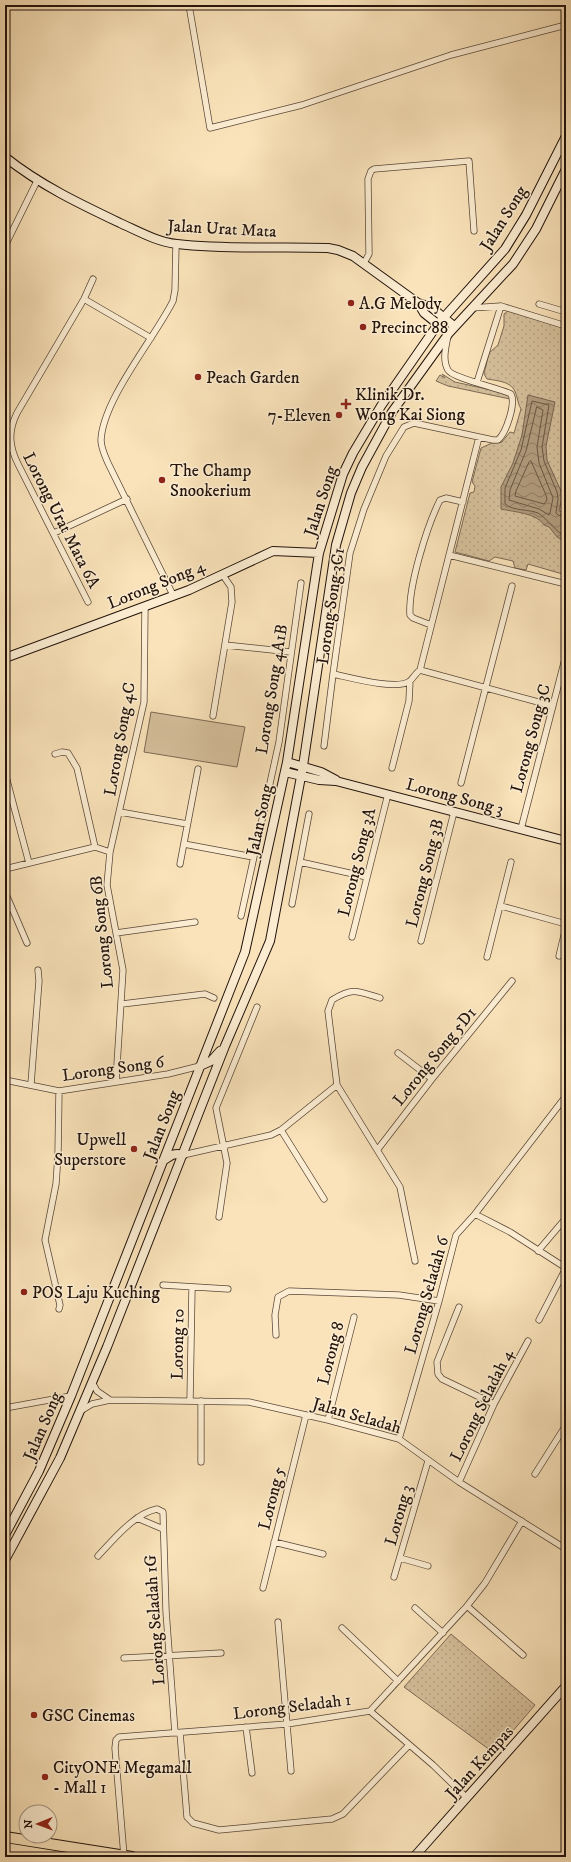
<svg xmlns="http://www.w3.org/2000/svg" width="571" height="1862" font-family="'IM FELL DW Pica',serif">
<defs>
<pattern id="park-dots" width="8" height="8" patternUnits="userSpaceOnUse"><rect width="8" height="8" fill="#d5c09c"/><path d="M2 2h.1M6 6h.1" fill="none" stroke="#b7a485" stroke-width="1.8" stroke-linecap="round"/></pattern>
<pattern id="water-waves" width="16" height="10" patternUnits="userSpaceOnUse"><rect width="16" height="10" fill="#b19c7e"/><path d="M0 5q4-4 8 0t8 0" fill="none" stroke="#907e65"/></pattern>
</defs>
<rect width="100%" height="100%" fill="#fae3ba"/>
<filter id="stains"><feTurbulence type="fractalNoise" baseFrequency=".005" numOctaves="4"/><feColorMatrix values="0 0 0 0 .2 0 0 0 0 .09 0 0 0 0 .02 0 0 0 .5 -.17"/></filter>
<radialGradient id="worn" r=".72"><stop offset=".6" stop-color="#630" stop-opacity="0"/><stop offset="1" stop-color="#630" stop-opacity=".3"/></radialGradient>
<path fill="#d5c09c" stroke="#7c6a54" d="M151 712 245 727 237 767 144 752Z"/>
<path fill="url(#park-dots)" stroke="#7c6a54" d="M509 310 566 329V403L563 450V457L566 460V575L528 564 526 570 515 568 513 561 495 557 489 561 455 552 470 493 474 492 475 486 472 482 481 448 492 443 502 442 510 432 514 433 521 409C518 404 518 400 516 394 512 381 498 381 487 379L484 374 489 353 498 345 504 326V314Z
M442 374 455 382 509 394 510 399 448 386 436 381 440 375 445 378Z
M451 1634 535 1705 494 1753 404 1687Z"/>
<path fill="url(#water-waves)" stroke="#786550" d="M528 395 555 402 546 446 547 460 561 491 562 498 559 511 566 513V540C557 541 554 532 549 527L544 525C537 513 514 512 501 509V487L513 463 522 435Z"/>
<g fill="none" stroke-linecap="round" stroke-linejoin="round">
<path stroke="#6a5844" stroke-width="1" d="M537 407 543 410 537 447 539 463 553 498 550 513 549 515 539 509 509 500 510 490 526 451Z
M531 461 546 495 547 500 544 504 515 496 516 491 529 462Z
M566 517 558 515 556 513 558 499 557 492 544 461 542 447 549 405 532 401 521 450 505 488V504C513 511 528 509 538 513 547 518 558 535 566 536"/>
<g stroke="#584737" stroke-width="7">
<path id="street" d="M189 5 210 128 302 105 451 55 566 25
M5 246 37 181
M364 263 369 254 368 179 371 171 374 169 469 161 474 231
M84 299 151 338
M539 304 566 312
M471 308 501 306 566 326
M448 336C446 346 442 360 448 370 452 378 499 388 511 394 516 404 506 433 498 440H493L414 423 404 427 386 456 364 509 350 553 333 674C348 677 397 691 410 681 413 678 416 673 420 670L553 706
M477 382 501 306
M566 440V452
M54 533 127 499
M449 555 566 584
M173 595 108 463C105 456 101 448 101 440 103 399 154 339 173 301L175 290 176 244
M88 602 18 464C9 446 8 431 17 413L84 299 93 279
M431 625 413 618 410 615C408 587 427 526 440 500L446 498 463 502
M225 645 291 652
M420 670 479 437
M213 716 232 602 231 587 222 574
M324 746 333 674
M55 754 62 752 68 753 77 768 95 847
M392 768 409 701 410 681
M5 773 29 863
M461 783 512 586
M120 812 187 824
M521 829 566 655
M184 844 253 857
M300 862 367 877
M180 864 198 769
M5 869 95 847 110 852
M5 892 27 943
M292 904 309 814
M501 906 566 924
M241 916 279 742 301 583
M116 933 195 922
M352 937 388 794
M421 941 454 812
M559 956 566 927
M487 957 511 862
M380 998C357 991 353 987 332 1000L328 1011 337 1085 400 1187 415 1261
M122 1004 205 994 214 998
M398 1053 432 1079
M5 1080 59 1091 168 1074 200 1066
M116 1081 123 970 107 885 110 852 144 702 145 606
M31 1084 39 981 38 970
M281 1130 324 1199
M378 1149 432 1079 512 981
M183 1155 271 1135 281 1130 337 1085
M475 1214 510 1232 566 1268
M219 1217 227 1163 216 1108 257 1007
M538 1251 566 1218
M163 1285 228 1289
M459 1307 437 1362 438 1374 442 1379 494 1404
M59 1309 60 1305 45 1240 56 1184 58 1155 59 1091
M539 1320 566 1268
M276 1335 275 1315 278 1297 289 1291 399 1295 439 1301
M92 1382 97 1391 110 1400
M190 1401 192 1288
M201 1401V1462
M5 1408 71 1396
M79 1412 92 1404 110 1400 249 1402 328 1420 399 1439 459 1482 566 1549
M328 1420 354 1317
M399 1439 439 1301 456 1235 475 1214 566 1096
M535 1474 566 1425
M459 1482 494 1404 528 1341
M137 1518 163 1529
M274 1542 323 1554
M98 1556C113 1540 135 1513 157 1509L163 1512 166 1611 175 1733
M400 1558 428 1566
M394 1577 428 1461
M263 1588 306 1415
M467 1606 523 1655
M415 1608 443 1633
M278 1622 291 1771
M342 1628 398 1681
M124 1658 221 1653
M370 1711 433 1765 466 1797
M246 1727 252 1773
M180 1733 187 1817 193 1823 219 1830 332 1819 343 1814 409 1745
M124 1856 115 1748 116 1740 119 1737 287 1724 370 1711 467 1606 485 1583 522 1521"/>
</g>
<g stroke="#22130b" stroke-width="10">
<path id="secondary" d="M5 157C40 185 80 204 120 223 138 231 157 242 177 244 227 250 278 246 328 248L338 250 353 256 418 303 431 307 454 326
M418 303 424 313 449 333
M5 658 189 590 273 551 319 553
M287 762 321 772 336 780
M285 772 319 780 336 781 566 841
M200 1066 211 1061 220 1051
M163 1161C170 1156 174 1152 183 1155
M5 1535 39 1471 71 1396 245 952 287 762 319 553 343 474 353 453 381 406 438 324 505 249 526 215 566 136
M5 1560 60 1458 107 1347 225 1046 270 941 303 766 336 545 351 493 362 467 392 412 449 333 513 264 536 229 566 169
M414 1857 566 1686"/>
</g>
<g stroke="#22130b" stroke-width="12">
<path id="highway" d="M5 1837 132 1857
M5 1848 61 1857"/>
</g>
<use href="#street" stroke="#fcedd2" stroke-width="5.5"/>
<use href="#secondary" stroke="#fcedd2" stroke-width="8"/>
<use href="#highway" stroke="#fae3ba" stroke-width="10"/>
</g>
<g fill="#8f2418" stroke="#fcedd2" stroke-width="1.5">
<circle cx="351" cy="303" r="4"/>
<circle cx="363" cy="327" r="4"/>
<circle cx="198" cy="377" r="4"/>
<path d="M344 398h4v4h4v4h-4v4h-4v-4h-4v-4h4z"/>
<circle cx="339" cy="415" r="4"/>
<circle cx="162" cy="480" r="4"/>
<circle cx="134" cy="1149" r="4"/>
<circle cx="24" cy="1292" r="4"/>
<circle cx="34" cy="1715" r="4"/>
<circle cx="45" cy="1777" r="4"/>
</g>
<g text-anchor="middle" stroke-width="3" stroke-linejoin="round" paint-order="stroke">
<g font-size="17" fill="#22130b" stroke="#fcedd2">
<text transform="translate(503 218) rotate(-58)" y="6">Jalan Song</text>
<text transform="translate(222 228) rotate(3)" y="6">Jalan Urat Mata</text>
<text transform="translate(320 501) rotate(-72)" y="6">Jalan Song</text>
<text transform="translate(62 520) rotate(63)" y="6">Lorong Urat Mata 6A</text>
<text transform="translate(156 584) rotate(-22)" y="6">Lorong Song 4</text>
<text transform="translate(330 606) rotate(-82)" y="6">Lorong Song 3C1</text>
<text transform="translate(271 689) rotate(-81)" y="6">Lorong Song 4A1B</text>
<text transform="translate(530 738) rotate(-75)" y="6">Lorong Song 3C</text>
<text transform="translate(119 739) rotate(-80)" y="6">Lorong Song 4C</text>
<text transform="translate(455 796) rotate(15)" y="6">Lorong Song 3</text>
<text transform="translate(259 820) rotate(-78)" y="6">Jalan Song</text>
<text transform="translate(356 862) rotate(-76)" y="6">Lorong Song 3A</text>
<text transform="translate(424 873) rotate(-76)" y="6">Lorong Song 3B</text>
<text transform="translate(101 932) rotate(-96)" y="6">Lorong Song 6B</text>
<text transform="translate(434 1056) rotate(-51)" y="6">Lorong Song 5D1</text>
<text transform="translate(113 1068) rotate(-8)" y="6">Lorong Song 6</text>
<text transform="translate(161 1125) rotate(-69)" y="6">Jalan Song</text>
<text transform="translate(426 1295) rotate(-74)" y="6">Lorong Seladah 6</text>
<text transform="translate(177 1344) rotate(-89)" y="6">Lorong 10</text>
<text transform="translate(330 1353) rotate(-76)" y="6">Lorong 8</text>
<text transform="translate(481 1405) rotate(-64)" y="6">Lorong Seladah 4</text>
<text transform="translate(357 1415) rotate(16)" y="6">Jalan Seladah</text>
<text transform="translate(42 1426) rotate(-67)" y="6">Jalan Song</text>
<text transform="translate(271 1498) rotate(-76)" y="6">Lorong 5</text>
<text transform="translate(398 1515) rotate(-74)" y="6">Lorong 3</text>
<text transform="translate(154 1620) rotate(-94)" y="6">Lorong Seladah 1G</text>
<text transform="translate(292 1706) rotate(-7)" y="6">Lorong Seladah 1</text>
<text transform="translate(479 1762) rotate(-48)" y="6">Jalan Kempas</text>
</g>
<g font-size="17" fill="#22130b" stroke="#fcedd2" text-anchor="start">
<text x="359" y="309">A.G Melody</text>
<text x="371" y="333">Precinct 88</text>
<text x="206" y="383">Peach Garden</text>
<text x="355" y="400">Klinik Dr.<tspan x="355" dy="20">Wong Kai Siong</tspan></text>
<text x="331" y="421" text-anchor="end">7-Eleven</text>
<text x="170" y="476">The Champ<tspan x="170" dy="20">Snookerium</tspan></text>
<text x="126" y="1145" text-anchor="end">Upwell<tspan x="126" dy="20">Superstore</tspan></text>
<text x="32" y="1298">POS Laju Kuching</text>
<text x="42" y="1721">GSC Cinemas</text>
<text x="53" y="1773">CityONE Megamall<tspan x="53" dy="20">- Mall 1</tspan></text>
</g>
</g>
<rect width="571" height="1862" fill="none" stroke="#fae3ba" stroke-width="20"/>
<rect x="6" y="6" width="559" height="1850" fill="none" stroke="#22130b" stroke-width="2"/>
<rect x="10" y="10" width="551" height="1842" fill="none" stroke="#22130b"/>
<g transform="translate(38 1824) rotate(269)"><circle r="19" fill="#fcedd2" stroke="#a59682"/>
<path d="M0-3L7 15L0 10L-7 15Z" fill="#8f2418"/>
<text y="-6" font-size="11" font-weight="bold" text-anchor="middle" fill="#22130b">N</text>
</g>
<rect width="100%" height="100%" filter="url(#stains)"/>
<rect width="100%" height="100%" fill="url(#worn)"/>
</svg>
